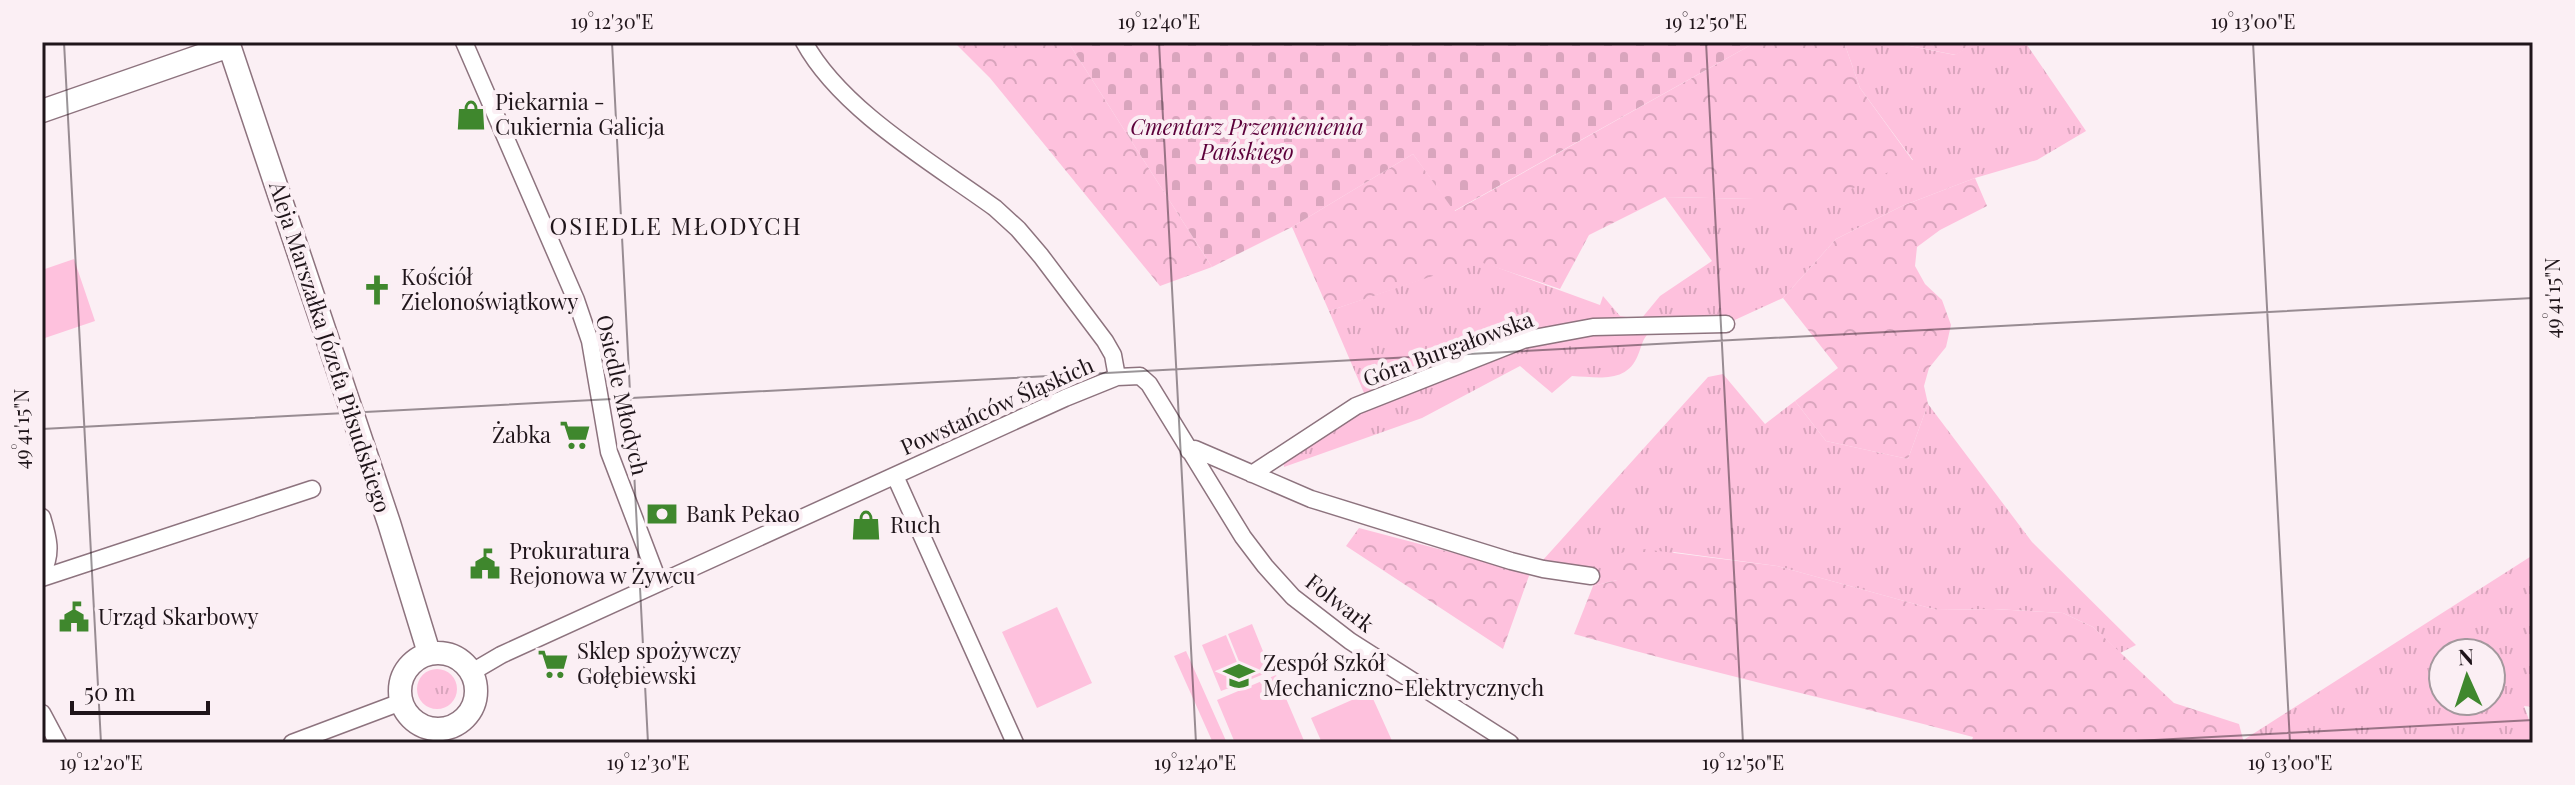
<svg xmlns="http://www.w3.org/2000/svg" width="2575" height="785" font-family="'Playfair Display',serif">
<defs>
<pattern id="grass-tufts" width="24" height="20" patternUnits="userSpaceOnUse" patternTransform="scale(2)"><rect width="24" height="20" fill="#fec1dd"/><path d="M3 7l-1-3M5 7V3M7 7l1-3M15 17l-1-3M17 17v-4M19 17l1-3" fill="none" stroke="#d9a5bd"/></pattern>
<pattern id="forest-crowns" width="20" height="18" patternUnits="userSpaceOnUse" patternTransform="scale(2)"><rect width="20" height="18" fill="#fec1dd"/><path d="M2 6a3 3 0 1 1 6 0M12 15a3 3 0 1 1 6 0" fill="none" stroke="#d9a5bd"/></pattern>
<pattern id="cemetery-stones" width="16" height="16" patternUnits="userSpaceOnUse" patternTransform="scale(2)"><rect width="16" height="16" fill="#fec1dd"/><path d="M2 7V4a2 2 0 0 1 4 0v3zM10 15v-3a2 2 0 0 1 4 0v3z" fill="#d9a5bd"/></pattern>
</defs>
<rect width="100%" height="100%" fill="#fbeff4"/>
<path fill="url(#grass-tufts)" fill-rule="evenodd" d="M1844 42H1889L1955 55 1975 42H2025L2086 131 2037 160 1975 178 1902 206 1836 239 1783 298 1726 324 1649 333C1642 339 1642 346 1638 355 1627 384 1597 377 1572 376L1552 393 1520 366 1422 418 1284 467 1283 454 1364 393 1329 311 1477 260 1600 305 1603 296 1620 316 1641 319 1660 296 1712 261 1665 197 1754 199 1913 160 1860 88Z
M1723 374 1765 424 1795 401 1826 441 1908 459 1928 404 2032 542 2136 645 2120 653 2093 627 2063 613 1994 609 1937 610 1777 566 1674 552 1617 580 1593 586 1591 576 1543 560 1708 377Z
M2533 555V707L2524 706 2533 731V743H2244L2245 739ZM2443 653H2491V701H2443Z
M417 689a20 20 0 1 1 40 0a20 20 0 1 1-40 0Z"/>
<path fill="url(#forest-crowns)" d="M954 42H1068L1212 267 1160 286 990 78Z
M1756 42H1844L1860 88 1913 161 1778 222 1754 199 1665 197 1589 235 1560 289 1477 261 1329 311 1292 227 1413 154 1455 211Z
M1889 42H1975L1956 55Z
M1975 178 1987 206 1940 230 1917 247 1915 266 1925 284 1942 300 1951 325 1946 347 1929 368 1924 386 1928 404 1908 459 1826 441 1795 401 1838 368 1783 298 1836 239 1902 206Z
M1359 528 1530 573 1503 649 1346 546Z
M1635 548 1777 566 1937 610 1993 609 2063 613 2093 627 2174 703 2239 724 2244 743H1971L1973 737C1840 701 1706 672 1574 634L1593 586 1617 580 1616 555Z"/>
<path fill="url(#cemetery-stones)" d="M1068 42H1756L1454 211 1413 154 1292 227 1212 267Z"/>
<path fill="#fec1dd" d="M74 259 95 321 42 339V270Z
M1057 607 1092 683 1037 708 1002 632Z
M1252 624 1271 671 1247 681 1228 634Z
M1226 635 1245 682 1221 691 1202 645Z
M1186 651 1227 743H1213L1174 656Z
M1276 675 1305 743H1235L1217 700Z
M1370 692 1393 743H1322L1311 718Z"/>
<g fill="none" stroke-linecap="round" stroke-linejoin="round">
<g stroke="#8d737e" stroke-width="19">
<path id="street" d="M464 42 576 300 590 341 609 452 659 583
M804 42C841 110 933 163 995 208L1018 229 1041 256 1105 341 1113 355 1117 377
M1189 451 1195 449 1311 499 1511 561 1543 569 1591 576
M1252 474 1356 406 1523 340 1593 327 1726 324
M895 476 1015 743
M42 517C48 537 53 553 42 573
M42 578 312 489
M472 672 501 655 1065 398 1117 377 1140 376 1149 384 1243 537 1265 566 1293 597 1350 641 1510 743
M42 713 58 743
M292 743 401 702"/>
</g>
<g stroke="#8d737e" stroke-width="25">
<path id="secondary" d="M228 42 389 523 429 653
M42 111 229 46
M400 691a38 38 0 1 1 76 0a38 38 0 1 1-76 0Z"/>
</g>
<use href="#street" stroke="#fff" stroke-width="16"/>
<use href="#secondary" stroke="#fff" stroke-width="22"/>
</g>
<path fill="none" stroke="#1f151a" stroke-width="2" stroke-opacity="0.45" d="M64 42 101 743M612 42 648 743M1159 42 1196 743M1706 42 1743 743M2253 42 2290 743M42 429 2533 298M2097 743 2533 720"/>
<defs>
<g id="shop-bare" transform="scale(2.4)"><path d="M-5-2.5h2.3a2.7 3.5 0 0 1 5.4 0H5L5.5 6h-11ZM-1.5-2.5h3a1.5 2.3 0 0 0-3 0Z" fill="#3f872d" stroke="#fbeff4" stroke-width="2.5" paint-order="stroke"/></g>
<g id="church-bare" transform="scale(2.4)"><path d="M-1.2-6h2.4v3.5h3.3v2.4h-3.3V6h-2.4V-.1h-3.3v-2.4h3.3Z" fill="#3f872d" stroke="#fbeff4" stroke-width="2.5" paint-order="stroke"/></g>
<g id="supermarket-bare" transform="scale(2.4)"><path d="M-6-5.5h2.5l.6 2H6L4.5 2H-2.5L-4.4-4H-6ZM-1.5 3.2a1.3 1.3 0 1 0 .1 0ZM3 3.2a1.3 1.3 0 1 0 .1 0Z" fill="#3f872d" stroke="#fbeff4" stroke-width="2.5" paint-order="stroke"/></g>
<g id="bank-bare" transform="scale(2.4)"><path d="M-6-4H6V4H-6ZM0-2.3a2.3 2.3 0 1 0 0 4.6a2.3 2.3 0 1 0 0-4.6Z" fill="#3f872d" stroke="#fbeff4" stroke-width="2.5" paint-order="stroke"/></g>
<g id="civic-bare" transform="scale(2.4)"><path d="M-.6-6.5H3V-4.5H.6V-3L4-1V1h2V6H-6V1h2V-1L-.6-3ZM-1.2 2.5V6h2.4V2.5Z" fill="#3f872d" stroke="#fbeff4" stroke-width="2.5" paint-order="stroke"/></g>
<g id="school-bare" transform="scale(2.4)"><path d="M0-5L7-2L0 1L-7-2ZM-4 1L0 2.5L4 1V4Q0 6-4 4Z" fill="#3f872d" stroke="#fbeff4" stroke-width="2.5" paint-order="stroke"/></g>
</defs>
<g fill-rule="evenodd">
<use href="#shop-bare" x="471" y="115"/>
<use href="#church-bare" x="377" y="290"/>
<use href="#supermarket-bare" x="575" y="435"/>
<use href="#bank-bare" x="662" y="514"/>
<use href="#shop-bare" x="866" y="525"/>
<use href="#civic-bare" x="485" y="564"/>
<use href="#civic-bare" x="74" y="617"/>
<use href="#supermarket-bare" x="553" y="664"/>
<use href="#school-bare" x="1239" y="676"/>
</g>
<g text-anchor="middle" stroke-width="8" stroke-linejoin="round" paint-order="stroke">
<g font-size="22" fill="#1f151a" stroke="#fbeff4" text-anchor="start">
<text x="495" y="110">Piekarnia -<tspan x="495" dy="25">Cukiernia Galicja</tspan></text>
<text x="401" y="285">Kościół<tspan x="401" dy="25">Zielonoświątkowy</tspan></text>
<text x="551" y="443" text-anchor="end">Żabka</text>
<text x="686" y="522">Bank Pekao</text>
<text x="890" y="533">Ruch</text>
<text x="509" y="559">Prokuratura<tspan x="509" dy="25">Rejonowa w Żywcu</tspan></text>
<text x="98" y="625">Urząd Skarbowy</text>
<text x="577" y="659">Sklep spożywczy<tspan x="577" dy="25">Gołębiewski</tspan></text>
<text x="1263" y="671">Zespół Szkół<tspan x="1263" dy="25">Mechaniczno-Elektrycznych</tspan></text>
</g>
<g font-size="22" font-style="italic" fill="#5c003a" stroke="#fbeff4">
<text x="1247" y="135">Cmentarz Przemienienia<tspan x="1247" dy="25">Pańskiego</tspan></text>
</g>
<g font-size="22" fill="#1f151a" stroke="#fbeff4">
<text transform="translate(330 347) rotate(72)" y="8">Aleja Marszałka Józefa Piłsudskiego</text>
<text transform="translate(1448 349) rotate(-20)" y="8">Góra Burgałowska</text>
<text transform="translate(622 395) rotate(77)" y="8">Osiedle Młodych</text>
<text transform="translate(997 406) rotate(-24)" y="8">Powstańców Śląskich</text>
<text transform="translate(1340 603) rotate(38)" y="8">Folwark</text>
</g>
<g font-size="24" letter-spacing="2" fill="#1f151a" stroke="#fbeff4">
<text x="676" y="235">OSIEDLE MŁODYCH</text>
</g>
</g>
<rect width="2575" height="785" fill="none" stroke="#fbeff4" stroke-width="88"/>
<g transform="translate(2467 677) rotate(357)"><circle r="38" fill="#fbeff4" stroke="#a3989d" stroke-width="2"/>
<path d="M0-6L14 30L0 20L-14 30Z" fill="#3f872d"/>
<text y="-12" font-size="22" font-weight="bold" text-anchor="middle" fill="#1f151a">N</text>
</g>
<path d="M72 701v12h136v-12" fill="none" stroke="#1f151a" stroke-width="4"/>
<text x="84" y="701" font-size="24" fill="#1f151a" stroke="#fbeff4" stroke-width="6" paint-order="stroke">50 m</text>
<rect x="44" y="44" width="2487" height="697" fill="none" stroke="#1f151a" stroke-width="3"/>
<g font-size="20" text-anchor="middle" fill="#1f151a">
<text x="612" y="29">19°12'30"E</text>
<text x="1159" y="29">19°12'40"E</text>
<text x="1706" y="29">19°12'50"E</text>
<text x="2253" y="29">19°13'00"E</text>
<text transform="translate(2553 298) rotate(-90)" y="7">49°41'15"N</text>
<text transform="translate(22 429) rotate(-90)" y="7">49°41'15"N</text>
<text x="101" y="770">19°12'20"E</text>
<text x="648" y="770">19°12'30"E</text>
<text x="1195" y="770">19°12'40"E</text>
<text x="1743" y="770">19°12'50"E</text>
<text x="2290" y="770">19°13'00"E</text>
</g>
</svg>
